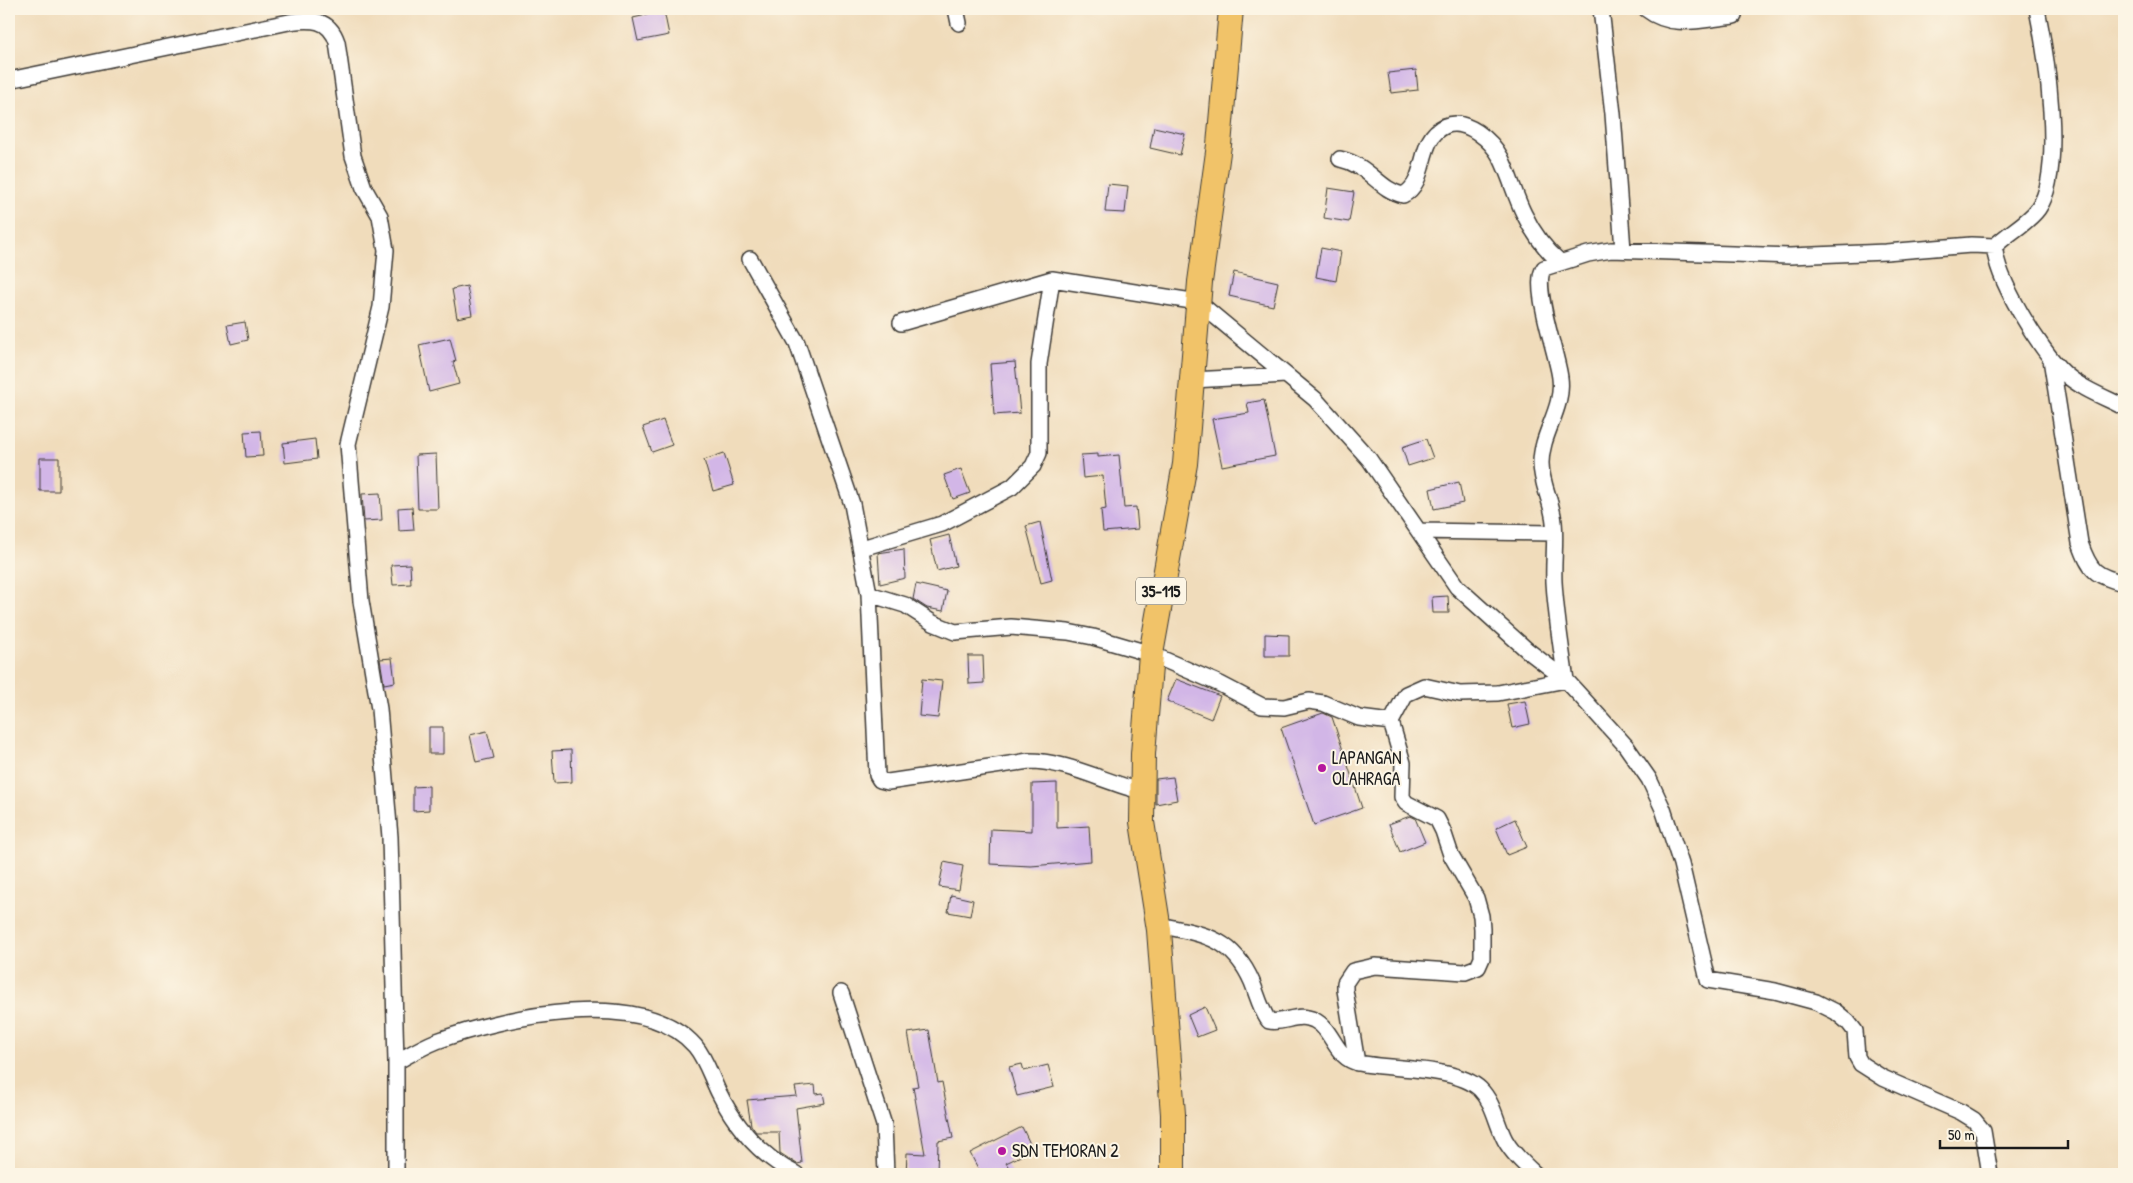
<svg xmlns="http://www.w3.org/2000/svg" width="2133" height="1183" font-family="'Patrick Hand',sans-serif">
<rect width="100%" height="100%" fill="#fcf5e5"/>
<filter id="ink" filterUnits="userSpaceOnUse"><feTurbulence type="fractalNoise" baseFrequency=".02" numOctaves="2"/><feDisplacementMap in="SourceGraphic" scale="10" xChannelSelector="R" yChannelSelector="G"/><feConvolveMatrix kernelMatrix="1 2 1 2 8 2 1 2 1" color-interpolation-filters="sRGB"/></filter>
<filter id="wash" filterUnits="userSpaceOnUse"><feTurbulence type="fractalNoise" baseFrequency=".0096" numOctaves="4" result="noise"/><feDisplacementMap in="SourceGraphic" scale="20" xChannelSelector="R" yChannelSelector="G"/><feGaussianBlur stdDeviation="1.12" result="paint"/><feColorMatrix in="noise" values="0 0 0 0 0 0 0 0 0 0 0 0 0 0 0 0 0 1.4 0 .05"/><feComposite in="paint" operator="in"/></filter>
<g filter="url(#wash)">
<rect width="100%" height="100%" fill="#f0dcbb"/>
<g id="blocks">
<path fill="#d2b6e7" d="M664 11 669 35 638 41 633 18Z
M1416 70 1418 90 1391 93 1388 73Z
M1154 127 1185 134 1180 155 1150 148Z
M1108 184 1128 186 1125 213 1105 212Z
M1328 188 1354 192 1349 222 1324 218Z
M1321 248 1341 252 1336 281 1316 277Z
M1234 272 1278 282 1273 306 1229 296Z
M467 286 472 315 457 318 452 289Z
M245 322 248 340 231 344 227 325Z
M450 338 456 361 453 362 459 384 429 392 419 345Z
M1015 362 1020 413 994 415 990 364Z
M1264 400 1275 456 1222 466 1212 419 1249 413 1247 403Z
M663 420 672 445 652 452 643 427Z
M261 431 263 456 246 457 244 432Z
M315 439 317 459 285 463 283 443Z
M1426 439 1433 458 1408 466 1402 447Z
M724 453 734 485 713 491 704 460Z
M436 454 438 509H418L416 455Z
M1098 454V457L1119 455 1124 508 1136 507 1138 529 1103 532 1101 510 1106 509 1103 476 1083 478 1081 455Z
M40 458H59V491H40Z
M961 469 970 493 953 499 944 475Z
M1459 482 1463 503 1434 509 1430 489Z
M380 493 382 520 364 521 362 494Z
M412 507 414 530 399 531 398 508Z
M1040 522 1052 580 1041 583 1026 526Z
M949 535 956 566 937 571 930 540Z
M904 549 905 578 880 584 878 553Z
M410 564 411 584 393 585 391 565Z
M916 584 947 591 943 611 927 608 913 599Z
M1448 596 1449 613H1433L1432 597Z
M1265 634 1289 635V656H1265Z
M968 656H983L984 683 969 684Z
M392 658 395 682 384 684 380 659Z
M922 679 942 681 938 718 919 716Z
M1176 679 1220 696 1211 719 1167 701Z
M1525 701 1530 724 1512 728 1507 704Z
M1323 713 1332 717 1362 808 1314 825 1281 728Z
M429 727H443V754H429Z
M487 731 494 758 476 762 470 735Z
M571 750 572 782 554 783 552 751Z
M1173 777 1177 800 1156 804V779Z
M1057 783V828L1089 826 1091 861 1031 866 990 864 991 829 1032 831V784Z
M429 786V810L413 811V787Z
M1410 816 1415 818 1425 842 1400 852 1389 824Z
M1515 819 1527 847 1507 855 1496 828Z
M944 862 963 866 959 890 939 887Z
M951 895 973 900 970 916 948 912Z
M1205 1007 1215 1030 1197 1037 1188 1015Z
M929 1030 938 1083 942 1082 953 1138 938 1141 937 1174H906L907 1153 925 1154 913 1087 918 1086 908 1033Z
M1022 1064 1024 1071 1048 1065 1054 1087 1017 1096 1009 1067Z
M815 1085 816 1094 823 1093 825 1103 796 1108 802 1163 797 1164 780 1153 779 1132H756L751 1125 747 1100 797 1096 795 1087Z
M1022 1127 1033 1150 1006 1163 1013 1174H981L970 1153Z"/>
</g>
</g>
<g filter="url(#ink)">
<use href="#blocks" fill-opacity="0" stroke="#3c3934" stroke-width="1"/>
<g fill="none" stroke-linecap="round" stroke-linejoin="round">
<g stroke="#3c3934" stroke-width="18">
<path id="minor" d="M956 9 959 23
M1601 9 1613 114 1623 250
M1646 9C1673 30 1702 19 1734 16
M2037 9C2046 53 2065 171 2038 209 2028 223 2008 233 1995 246 1993 275 2042 353 2064 373 2080 388 2104 397 2124 407
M9 80 289 22C311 19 329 18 337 42L353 156 364 188 380 216 386 250 381 307 348 444 361 601 379 709 390 837 396 1062V1174
M1340 159C1369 165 1379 190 1403 195 1429 182 1416 139 1445 126 1466 117 1492 141 1501 158 1510 176 1515 196 1524 214 1533 233 1545 249 1560 262
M750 259 797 343 852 504 869 594 877 775 880 780 888 782 1029 761C1067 761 1104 782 1141 791
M901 323 1052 279 1198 302 1315 399 1369 459 1457 587 1527 650 1566 680 1626 746 1649 779 1663 809 1681 864 1708 980 1775 991 1816 1002 1836 1012 1848 1022 1855 1031 1857 1057 1861 1064 1883 1078 1961 1112 1974 1120 1983 1131 1990 1174
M2051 359 2080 543C2090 571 2095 576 2124 583
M1192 380 1286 375
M1419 531 1554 533
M862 548 942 524 1012 487 1033 466 1039 453V364L1052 279
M869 594 905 605 933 623 955 632 1011 627 1068 632 1093 637 1151 654 1220 684 1262 706 1284 707 1309 701 1323 703 1359 718 1391 722 1406 694 1424 686 1460 694 1498 693 1566 680C1561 648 1556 615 1554 582 1553 562 1556 541 1554 522 1552 501 1541 484 1541 463 1541 433 1564 409 1560 378 1558 356 1531 285 1544 268L1588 254 1611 250 1790 256 1886 252 1971 245 1995 246
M1158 925C1202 934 1232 936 1252 982 1257 994 1261 1011 1269 1021 1285 1024 1297 1012 1314 1020 1334 1030 1334 1058 1359 1063 1390 1070 1456 1066 1480 1089 1494 1103 1496 1123 1505 1140 1512 1153 1524 1164 1535 1174
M841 993 884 1125 886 1174
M396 1062C409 1055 422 1047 437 1041 501 1017 643 986 695 1046 706 1059 711 1077 719 1093 736 1127 762 1157 796 1174
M1357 1063 1345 990V983L1353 971 1375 966 1465 972 1478 967 1482 958V929L1481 916 1476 898 1451 855 1443 831 1437 819 1406 803 1402 797 1403 763 1391 722"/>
</g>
<g stroke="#3c3934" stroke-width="26">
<path id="primary" d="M1173 1174V1114L1159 930 1142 822 1143 754 1151 654 1185 464 1200 282 1219 145 1231 9"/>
</g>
<use href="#minor" stroke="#fff" stroke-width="15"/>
<use href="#primary" stroke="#f1c369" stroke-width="24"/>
</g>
</g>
<g fill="#b5179e" stroke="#fcf5e5" stroke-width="2">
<circle cx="1322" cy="768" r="5"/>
<circle cx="1002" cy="1151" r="5"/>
</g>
<g text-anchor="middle" stroke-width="4" stroke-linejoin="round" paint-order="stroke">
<rect fill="#fcf5e5" stroke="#5f5d58" stroke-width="1" x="1136" y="577.5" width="50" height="27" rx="4"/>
<g font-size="16" font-weight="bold" fill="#1c1c1c">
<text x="1161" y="597">35-115</text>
</g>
<g font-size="18" fill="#1c1c1c" stroke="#fcf5e5" text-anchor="start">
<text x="1332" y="764">LAPANGAN<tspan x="1332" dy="21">OLAHRAGA</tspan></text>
<text x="1012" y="1157">SDN TEMORAN 2</text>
</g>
</g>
<rect width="2133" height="1183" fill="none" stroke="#fcf5e5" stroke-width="30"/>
<path d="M1940 1140v8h128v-8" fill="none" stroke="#1c1c1c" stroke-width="2.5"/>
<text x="1948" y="1140" font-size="15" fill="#1c1c1c" stroke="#fcf5e5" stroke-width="4" paint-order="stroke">50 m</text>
</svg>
